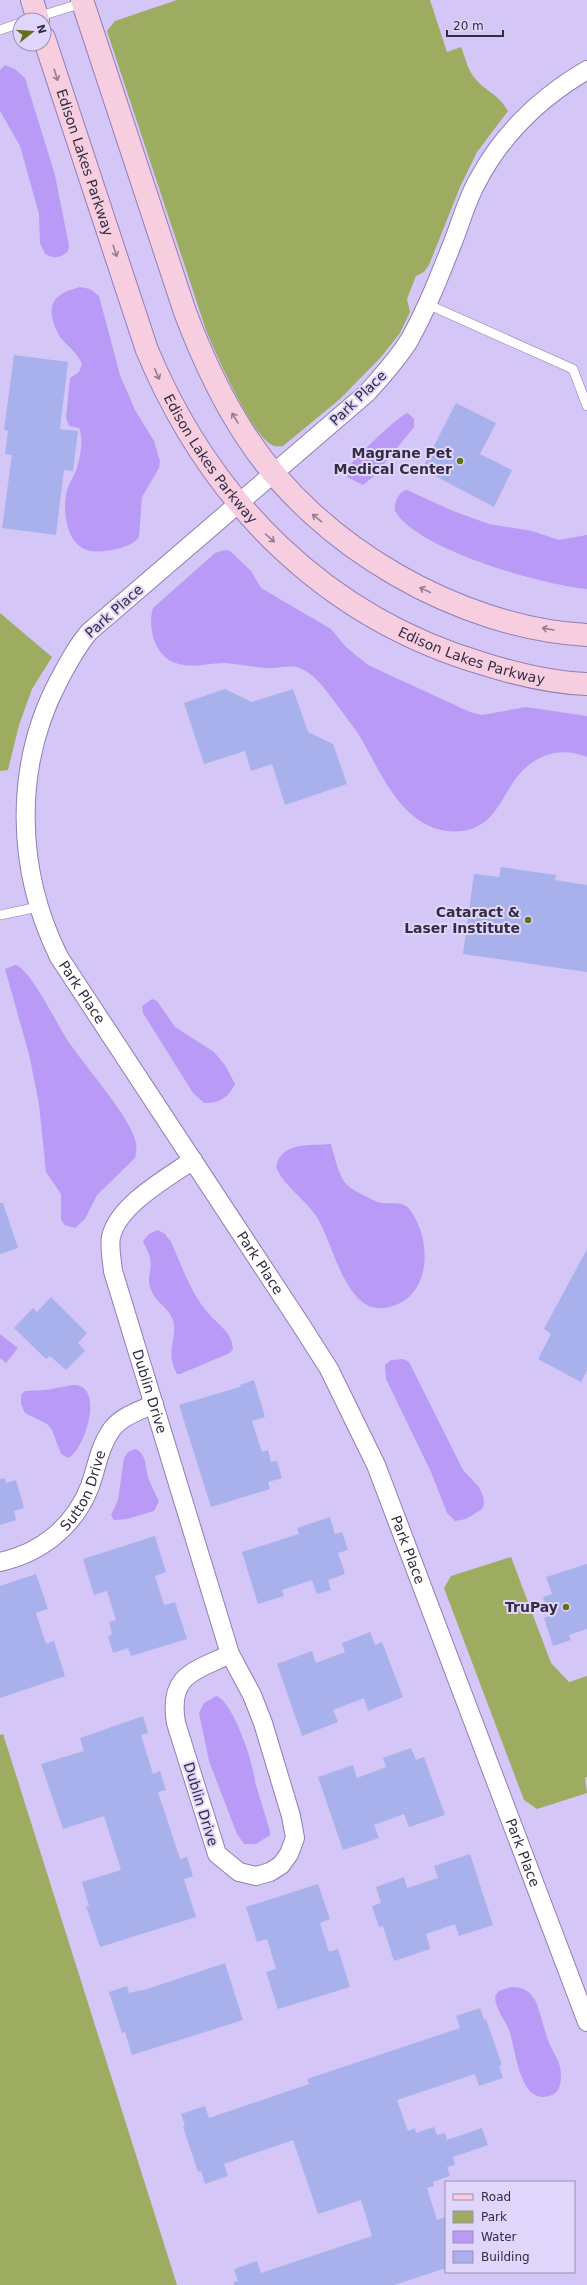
<svg xmlns="http://www.w3.org/2000/svg" width="587" height="2285" font-family="'DejaVu Sans',sans-serif">
<rect width="100%" height="100%" fill="#d4c6f6"/>
<path fill="#9dac60" d="M177 0H430L447 52 461 47C465 56 467 68 473 76 485 92 497 92 508 111L477 152 460 187 429 265 424 272 416 276 407 299 410 312 400 333 381 357 340 399 283 446C280 446 277 447 274 446 253 439 215 352 206 330L107 31 115 21Z
M0 613 52 657 32 689 19 725 8 770 0 771Z
M511 1557 551 1663 569 1682 587 1676V1777L585 1778 587 1793 537 1809 524 1800 444 1588 451 1576Z
M3 1734 16 1775 177 2285H0V1735Z"/>
<path fill="#b99bf7" d="M5 65 15 69 25 78 55 175 69 246 68 251C62 258 53 259 45 254L40 243 39 214 20 146 0 111V70Z
M80 287 90 289 99 296 120 375 135 410 154 441 160 461 159 468 142 497 139 537C133 545 122 548 112 550 104 551 95 553 87 550 66 544 62 508 67 490 69 483 73 478 76 471 80 459 84 440 79 428L69 426 66 418 70 378 79 372 82 364C77 352 68 347 60 337 56 331 54 324 52 317 49 297 63 292 80 287Z
M408 413 414 419V427L374 476 363 485 347 477V469C353 460 400 414 408 413Z
M407 490 453 511 489 524 532 531 559 540 587 535V589C543 585 417 550 395 511 394 504 398 491 407 490Z
M225 550 230 551 251 571 261 588 331 629 346 647 368 665 470 712 482 715 526 707 587 716V757C559 745 531 756 514 781 506 793 499 808 489 818 478 829 462 833 447 831 400 825 380 770 359 735 351 723 342 712 334 701 325 689 314 673 299 668 289 664 277 669 266 668 252 667 239 664 224 663 209 663 195 668 179 664 155 659 147 628 153 608L215 553Z
M15 965C29 966 59 1028 68 1041 84 1065 132 1119 136 1143 137 1148 136 1153 135 1158L97 1195 85 1219 75 1228 65 1225 61 1220V1194L46 1172 39 1104 29 1054 5 969Z
M152 999 157 1001 175 1027 214 1052 225 1065 235 1084C229 1097 219 1104 204 1103L193 1093 143 1013 142 1006Z
M331 1144C332 1150 334 1153 335 1159 342 1181 343 1185 365 1196 371 1199 376 1202 382 1203 392 1204 404 1201 410 1210 434 1242 431 1303 383 1308 346 1312 333 1244 318 1219 306 1199 285 1188 276 1167 281 1141 311 1146 331 1144Z
M158 1230 165 1234 171 1242C182 1266 191 1295 210 1315 220 1326 232 1333 233 1349L230 1353 180 1374H177C166 1354 175 1343 174 1325 173 1310 157 1304 152 1292 145 1278 153 1270 150 1258 149 1252 145 1247 143 1241L149 1234Z
M0 1334 18 1348 6 1363 0 1358Z
M403 1359 409 1362 463 1470 479 1487 483 1496 484 1504 482 1509 466 1519 455 1521 447 1513 431 1472 386 1379 385 1365 391 1360Z
M72 1385C107 1383 84 1452 68 1458L61 1454 52 1430 47 1424 25 1413 21 1404V1395L25 1391 46 1390Z
M135 1449C147 1453 145 1467 148 1477 151 1485 155 1494 159 1501L154 1511 127 1519 114 1520 111 1515 118 1500 124 1458 128 1452Z
M216 1696C232 1699 255 1766 255 1782L270 1831V1835L256 1844H244L237 1834 209 1761 199 1713 204 1703Z
M511 1987C525 1987 531 1992 537 2004 541 2016 544 2028 548 2040 552 2051 561 2062 561 2074 561 2082 560 2092 552 2095 520 2108 516 2051 510 2033 506 2020 495 2010 495 1996L499 1991Z"/>
<path fill="#a9b1ec" d="M14 355 68 362 60 429 78 431 73 471 64 470 56 535 2 528 12 455 5 454 8 431 4 430Z
M456 403 496 423 480 454 512 470 494 507 422 469Z
M225 689 252 702 293 689 308 732 333 744 347 784 285 805 272 764 251 771 245 751 204 764 184 703Z
M501 867 556 875 555 880 587 885V972L463 954 474 874 499 877Z
M0 1203H3L18 1248 0 1254Z
M587 1249V1370L581 1382 538 1359 551 1334 544 1329Z
M51 1297 87 1333 78 1343 85 1351 66 1370 50 1356 46 1359 14 1328 33 1308 37 1312Z
M254 1380 265 1417 252 1421 262 1452 268 1450 271 1462 277 1461 282 1478 268 1482 270 1489 211 1507 179 1405 240 1387V1385Z
M5 1478 6 1483 16 1480 24 1508 14 1511 16 1520 0 1525V1479Z
M330 1517 335 1534 342 1532 348 1550 338 1553 345 1574 328 1580 331 1590 317 1594 312 1580 282 1590 284 1596 258 1604 242 1552 299 1534 297 1528Z
M155 1536 166 1572 155 1576 164 1605 175 1602 187 1639 131 1656 128 1648 113 1653 108 1636 112 1634 109 1622 116 1620 107 1591 94 1595 83 1559Z
M587 1564V1629L569 1635 571 1640 553 1646 544 1618 549 1616 543 1597 552 1594 546 1577Z
M36 1574 48 1609 36 1613 46 1644 54 1641 65 1676 0 1698V1586Z
M370 1632 375 1645 382 1642 403 1697 368 1711 364 1698 333 1710 338 1722 302 1736 277 1664 312 1651 316 1663 345 1652 342 1643Z
M143 1716 148 1733 141 1735 153 1774 160 1771 166 1790 158 1792 180 1859 187 1857 193 1876 184 1879 196 1917 100 1947 86 1906H89L82 1882 121 1870 104 1816 63 1829 41 1764 84 1751 80 1738Z
M411 1748 416 1760 424 1757 445 1815 409 1827 404 1814 374 1825 379 1838 343 1850 318 1777 353 1765 357 1778 386 1767 383 1758Z
M470 1854 493 1925 459 1936 455 1924 426 1934 430 1949 394 1961 383 1926 379 1927 372 1906 381 1903 376 1887 404 1877 407 1888 438 1878 434 1866Z
M318 1884 330 1919 320 1923 329 1952 338 1949 350 1987 278 2009 266 1972 276 1969 267 1939 257 1942 246 1907Z
M225 1963 243 2020 132 2055 125 2032 122 2033 109 1992 127 1986 129 1993 147 1989Z
M480 2008 484 2020 486 2019 502 2065 499 2066 503 2078 479 2086 475 2074 397 2100 408 2131 415 2128 416 2133 434 2127 437 2135 445 2133 447 2140 482 2128 488 2145 453 2157 455 2165 447 2167 450 2176 433 2182 434 2186 427 2188 437 2220 446 2217V2268L394 2285H234V2282L238 2281 234 2269 257 2261 261 2273 372 2236 361 2200 318 2214 293 2140 224 2164 228 2176 205 2184 201 2171 198 2172 183 2127 185 2126 181 2114 205 2106 209 2118 309 2084 307 2079 460 2028 456 2016Z"/>
<g fill="none" stroke-linecap="round" stroke-linejoin="round">
<g stroke="#907eb6" stroke-width="10">
<path id="lane" d="M37 17 83 3
M0 30 20 23
M427 304 573 369 587 406
M0 915 38 907"/>
</g>
<g stroke="#907eb6" stroke-width="20">
<g id="street">
<path id="s1" d="M587 70C541 97 503 133 478 180 467 199 461 222 453 242 440 275 427 308 410 339 398 359 382 376 367 393L89 632C77 646 68 663 59 680 13 767 16 870 59 957L301 1325 329 1369 376 1465 587 2022"/>
<path id="s2" d="M193 1160C167 1178 118 1205 111 1237 109 1246 112 1261 113 1271L230 1654 252 1695 263 1723 291 1816 295 1838 289 1854 281 1865 270 1872 256 1876 239 1872 217 1854 176 1723C168 1675 193 1672 230 1654"/>
<path id="s3" d="M0 1562C41 1553 75 1526 90 1486 97 1467 99 1447 112 1429 122 1416 139 1411 154 1404"/>
</g>
</g>
<g stroke="#907eb6" stroke-width="24">
<g id="secondary">
<path d="M32 0 38 20"/>
<path d="M82 0 185 312C202 357 221 399 248 439 318 546 459 628 587 635"/>
<path id="s4" d="M44 38 147 350C210 501 324 617 484 664 516 674 553 683 587 684"/>
</g>
</g>
<use href="#lane" stroke="#fff" stroke-width="9"/>
<use href="#street" stroke="#fff" stroke-width="18"/>
<use href="#secondary" stroke="#f7cedf" stroke-width="22"/>
</g>
<defs><path id="oneway-shaft" d="M-6 0H5M1.5-3L5.5 0L1.5 3" fill="none" stroke-width="1.6" stroke-linecap="round" stroke-linejoin="round"/></defs>
<g stroke="#957d91">
<use href="#oneway-shaft" transform="translate(56 75) rotate(72)"/>
<use href="#oneway-shaft" transform="translate(115 251) rotate(72)"/>
<use href="#oneway-shaft" transform="translate(157 374) rotate(67)"/>
<use href="#oneway-shaft" transform="translate(235 418) rotate(-121)"/>
<use href="#oneway-shaft" transform="translate(317 518) rotate(-141)"/>
<use href="#oneway-shaft" transform="translate(270 538) rotate(42)"/>
<use href="#oneway-shaft" transform="translate(425 590) rotate(-155)"/>
<use href="#oneway-shaft" transform="translate(548 629) rotate(-170)"/>
</g>
<g fill="#63701b" stroke="#e0d5fa" stroke-width="1.5">
<circle cx="460" cy="461" r="4"/>
<circle cx="528" cy="920" r="4"/>
<circle cx="566" cy="1607" r="4"/>
</g>
<g text-anchor="middle" stroke-width="4" stroke-linejoin="round" paint-order="stroke">
<g font-size="14" fill="#332c43" stroke="#e0d5fa">
<text dy="5" stroke="none"><textPath href="#s4" startOffset="131">Edison Lakes Parkway</textPath></text>
<text transform="translate(358 398) rotate(-44)" y="5">Park Place</text>
<text dy="5" stroke="none"><textPath href="#s4" startOffset="455">Edison Lakes Parkway</textPath></text>
<text transform="translate(114 611) rotate(-42)" y="5">Park Place</text>
<text dy="5" stroke="none"><textPath href="#s4" startOffset="791">Edison Lakes Parkway</textPath></text>
<text dy="5" stroke="none"><textPath href="#s1" startOffset="1152">Park Place</textPath></text>
<text dy="5" stroke="none"><textPath href="#s1" startOffset="1476">Park Place</textPath></text>
<text dy="5" stroke="none"><textPath href="#s2" startOffset="275">Dublin Drive</textPath></text>
<text dy="5" stroke="none"><textPath href="#s3" startOffset="116">Sutton Drive</textPath></text>
<text dy="5" stroke="none"><textPath href="#s1" startOffset="1800">Park Place</textPath></text>
<text transform="translate(201 1804) rotate(73)" y="5">Dublin Drive</text>
<text dy="5" stroke="none"><textPath href="#s1" startOffset="2124">Park Place</textPath></text>
</g>
<g font-size="14" font-weight="bold" fill="#332c43" stroke="#e0d5fa" text-anchor="end">
<text x="452" y="458">Magrane Pet<tspan x="452" dy="16">Medical Center</tspan></text>
<text x="520" y="917">Cataract &amp;<tspan x="520" dy="16">Laser Institute</tspan></text>
<text x="558" y="1612">TruPay</text>
</g>
</g>
<rect x="445" y="2181" width="130" height="92" fill="#e0d5fa" stroke="#9b91b1"/>
<rect x="453" y="2194" width="20" height="6" fill="#f7cedf" stroke="#9b91b1"/>
<text x="481" y="2201" font-size="12" fill="#332c43">Road</text>
<rect x="453" y="2211" width="20" height="12" fill="#9dac60" stroke="#9b91b1"/>
<text x="481" y="2221" font-size="12" fill="#332c43">Park</text>
<rect x="453" y="2231" width="20" height="12" fill="#b99bf7" stroke="#9b91b1"/>
<text x="481" y="2241" font-size="12" fill="#332c43">Water</text>
<rect x="453" y="2251" width="20" height="12" fill="#a9b1ec" stroke="#9b91b1"/>
<text x="481" y="2261" font-size="12" fill="#332c43">Building</text>
<g transform="translate(32 32) rotate(73)"><circle r="19" fill="#e0d5fa" stroke="#9b91b1"/>
<path d="M0-3L7 15L0 10L-7 15Z" fill="#63701b"/>
<text y="-6" font-size="11" font-weight="bold" text-anchor="middle" fill="#332c43">N</text>
</g>
<path d="M447 30v6h56v-6" fill="none" stroke="#332c43" stroke-width="2"/>
<text x="453" y="30" font-size="12" fill="#332c43" stroke="#e0d5fa" stroke-width="3" paint-order="stroke">20 m</text>
</svg>
